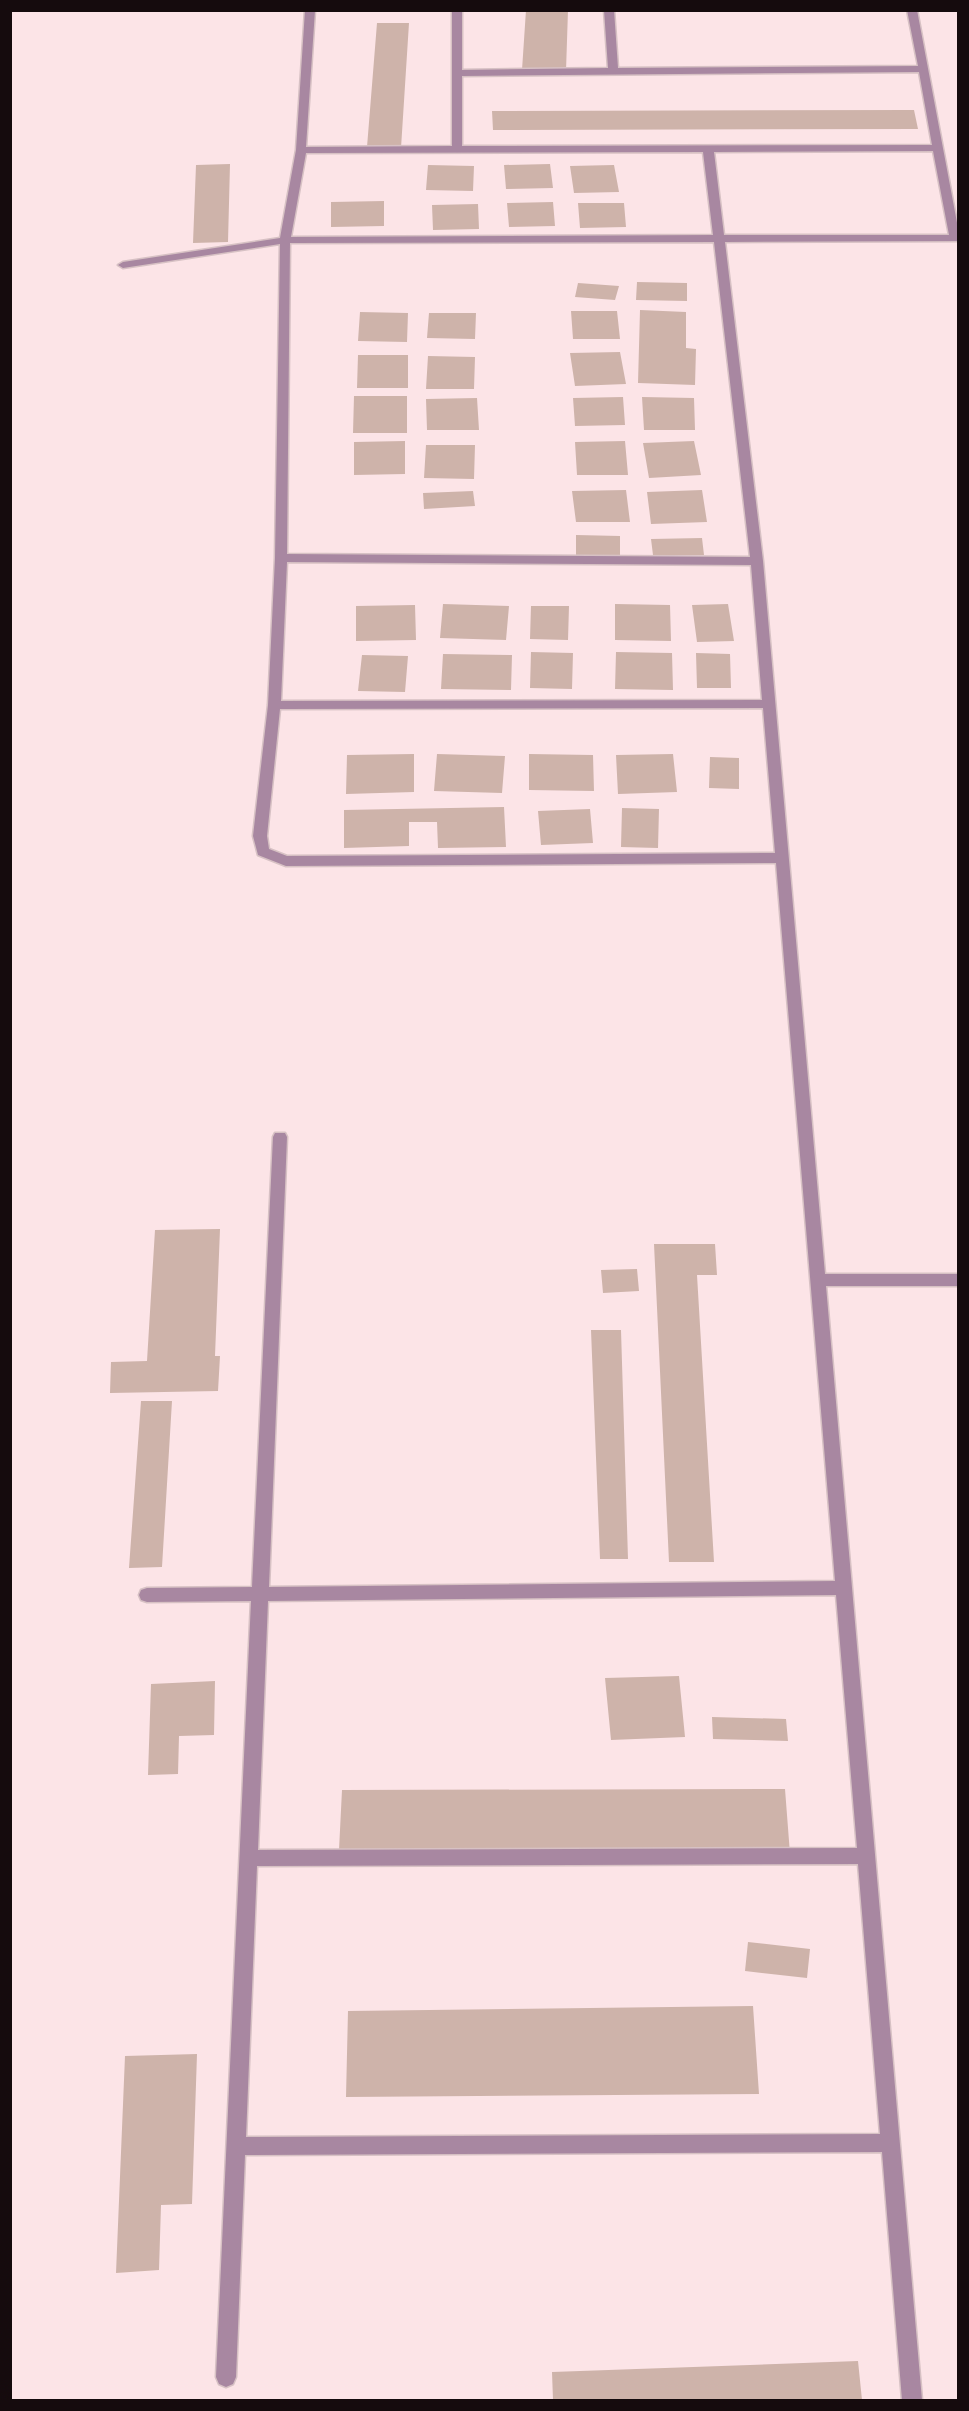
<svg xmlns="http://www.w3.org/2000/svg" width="969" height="2411" font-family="'Work Sans',sans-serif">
<rect width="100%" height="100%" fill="#fce4e7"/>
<path fill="#ceb3aa" d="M526 10H568L566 71 522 70Z
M377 23H409L401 148 367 147Z
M914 110 918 129 493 130 492 111Z
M230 164 228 242 193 243 196 165Z
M550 164 553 188 506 189 504 165Z
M428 165 474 166 473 191 426 190Z
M614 165 619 192 574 193 570 166Z
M384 201V226L331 227V202Z
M553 202 555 226 509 227 507 203Z
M578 203H624L626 227 580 228Z
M478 204 479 229 433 230 432 205Z
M637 282 687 283V301L636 300Z
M578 283 619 286 615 300 575 297Z
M640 310 686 312V348L696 349 695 385 638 383Z
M571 311H617L620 339H573Z
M360 312 408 313 407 342 358 341Z
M429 313H476L475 339 427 338Z
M620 352 626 384 575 386 570 353Z
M358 355H408V388H357Z
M428 356 475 357 474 389H426Z
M354 396H407V433H353Z
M623 397 625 425 575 426 573 398Z
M642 397 694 398 695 430H644Z
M477 398 479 430H427L426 399Z
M405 441V474L354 475V442Z
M625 441 628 475H577L575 442Z
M694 441 701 475 649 478 643 443Z
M426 445H475L474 479 424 478Z
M626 490 630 522H576L572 491Z
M702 490 707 522 651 524 647 492Z
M473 491 475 506 424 509 423 493Z
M576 535 620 536V557L576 556Z
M702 538 704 555H653L651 539Z
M443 604 509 606 506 640 440 638Z
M615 604 670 605 671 641 615 640Z
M728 604 734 641 697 642 692 605Z
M415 605 416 640 356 641V606Z
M531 606H569L568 640 530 639Z
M531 652 573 653 572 689 530 688Z
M616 652 672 653 673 690 615 689Z
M696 653 730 654 731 688H697Z
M443 654 512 655 511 690 441 689Z
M362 655 408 656 405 692 358 691Z
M414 754V792L346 794 347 755Z
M437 754 505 756 502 793 434 791Z
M529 754 593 755 594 791 529 790Z
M673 754 677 792 618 794 616 755Z
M710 757 739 758V789L709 788Z
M504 807 506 847 438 848 437 822H409V846L344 848V810Z
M622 808 659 809 658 848 621 847Z
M590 809 593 843 541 845 538 811Z
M220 1229 215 1356H220L218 1391 110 1393 111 1362 147 1361 155 1230Z
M654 1244H715L717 1275H697L714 1562H669Z
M637 1269 639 1291 603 1293 601 1270Z
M591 1330H621L628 1559H600Z
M141 1401H172L162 1567 129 1568Z
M679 1676 685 1737 611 1740 605 1678Z
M215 1681 214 1735 179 1736 178 1774 148 1775 151 1684Z
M712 1717 786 1719 788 1741 713 1739Z
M785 1789 790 1854 339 1850 342 1790Z
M748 1942 810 1949 807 1978 745 1971Z
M753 2006 759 2094 346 2097 348 2011Z
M197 2054 192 2204 161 2205 159 2270 116 2273 125 2056Z
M858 2361 862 2400H553L552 2372Z"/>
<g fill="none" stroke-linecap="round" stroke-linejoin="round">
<g stroke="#d7c1c4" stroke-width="3">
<path id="minor" d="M305 10H315L306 147 452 146V10H462V70L608 68 604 10H614L618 68 918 66 907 10H917L958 228V241L725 242 763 561 825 1274H958V1286H826L922 2400H902L882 2152 245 2155 236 2377 233 2384 226 2387 219 2384 216 2377 251 1601 147 1602 141 1600 139 1595 141 1590 147 1588 252 1587 273 1137 275 1133H285L287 1137 269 1587 835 1581 776 863 286 866 258 855 253 836 268 705 275 558 280 244 123 268 118 265 123 262 280 238 296 150ZM919 72 932 145 462 146V76ZM933 151 949 235H724L714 152ZM703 152 713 235 291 237 306 153ZM714 242 750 557 287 554 290 243ZM287 562 751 565 762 700 281 701ZM763 708 775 853 287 856 269 849 267 836 280 709ZM836 1595 857 1848 258 1850 268 1601ZM858 1864 880 2134 246 2137 257 1866Z"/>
</g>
<use href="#minor" fill="#a887a1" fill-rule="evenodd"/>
</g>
<rect width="969" height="2411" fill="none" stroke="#150b0d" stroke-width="24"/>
</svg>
